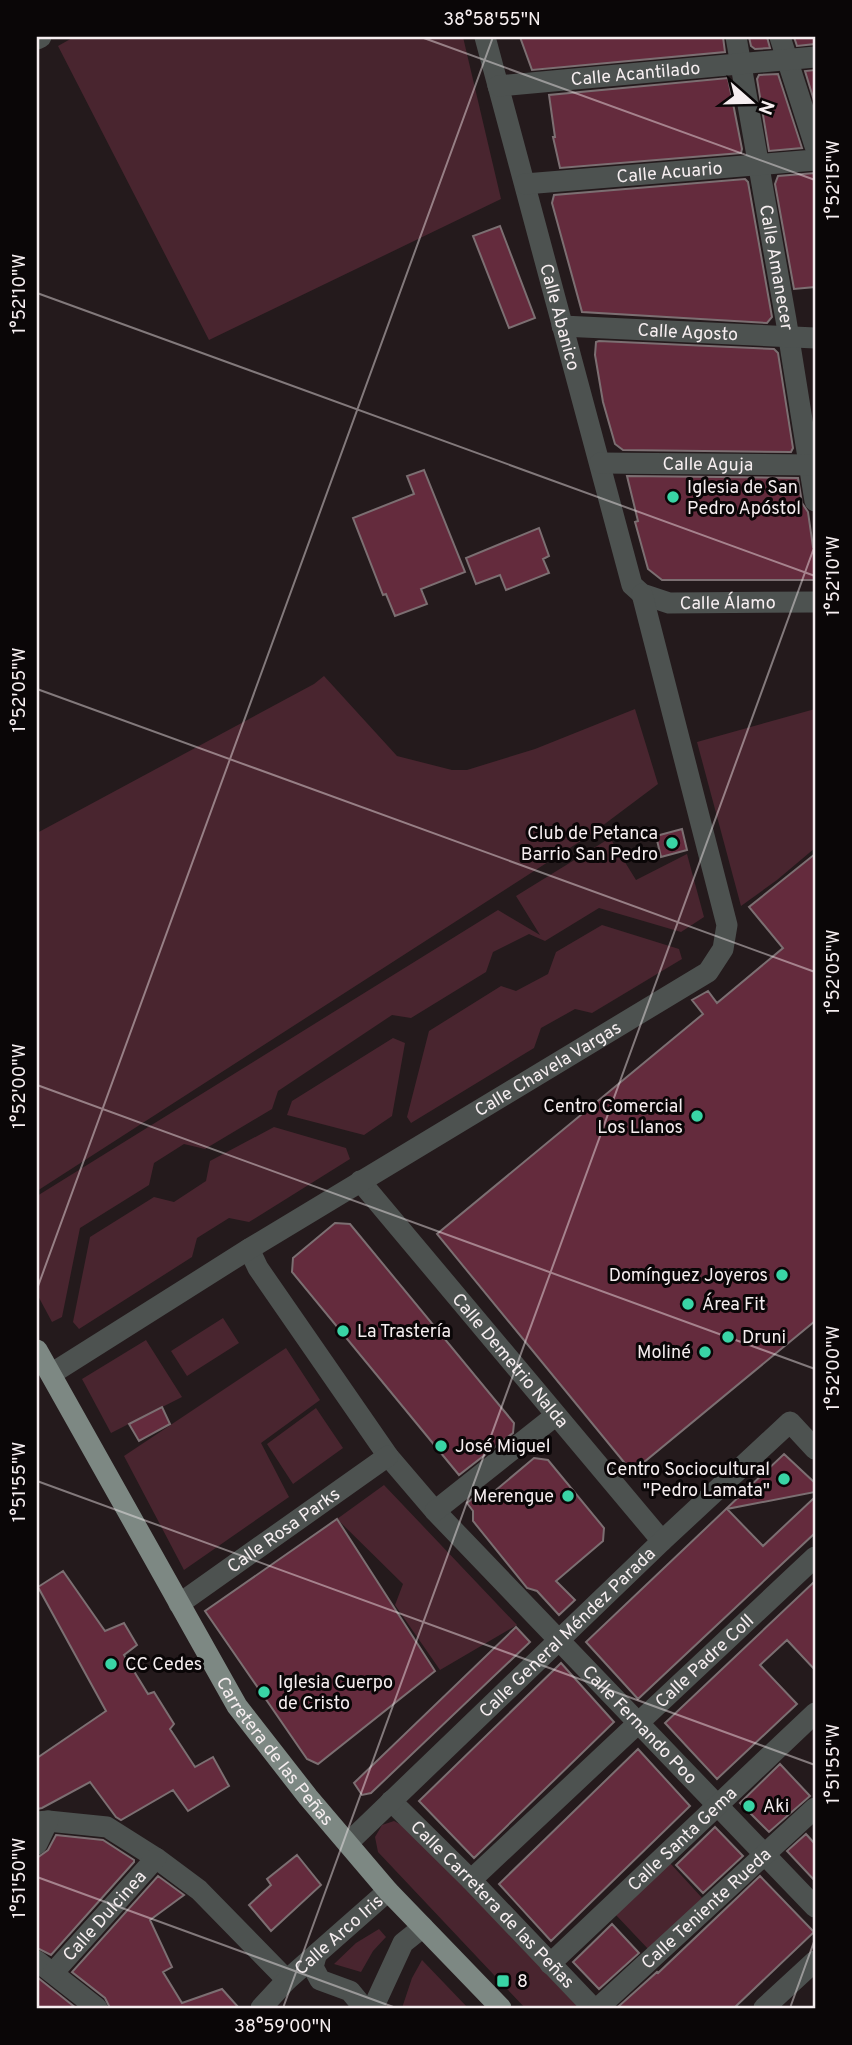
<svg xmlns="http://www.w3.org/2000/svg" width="852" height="2045" font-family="Overpass,sans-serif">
<rect width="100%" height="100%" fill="#241a1c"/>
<path fill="#49252f" d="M74 37H463L501 199 209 340 58 46Z
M324 676 397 756 452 770H467L535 749 635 709 658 784 590 835 37 1191V833L314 684Z
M815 709V848L777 880 741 906 697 742Z
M610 838 636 880 687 854 704 917 681 932 599 908 545 941 529 934 493 952 486 972 411 1018 392 1015 278 1091 272 1109 205 1149 184 1144 154 1163 149 1185 80 1228 62 1317 52 1322 37 1294V1196L498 910 540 935 516 896Z
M602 925 679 949 682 959 592 1013 575 1009 541 1028 534 1048 411 1123 407 1117 429 1031 501 986 516 991 548 974 556 952Z
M393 1038 405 1043 392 1116 364 1135 287 1115 292 1101Z
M274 1127 346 1148 350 1159 249 1222 229 1218 197 1238 192 1257 79 1329 73 1322 90 1237 154 1197 174 1202 206 1181 210 1161Z
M223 1318 239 1343 187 1376 171 1351Z
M146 1340 182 1397 111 1433 82 1379Z
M286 1348 320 1400 261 1443 289 1497 184 1570 124 1456Z
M316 1408 343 1448 293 1484 267 1444Z
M384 1485 517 1625 440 1670 395 1605 403 1584 337 1519Z
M394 1821 411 1830 579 2008H525L378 1852 375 1837 382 1825Z
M670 1863 704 1900 650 1951 615 1914Z
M379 1929 386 1937 373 1951 361 1972 334 1964 356 1943Z
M422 1960 468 2008H402L412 1978Z"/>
<path fill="#642b3d" stroke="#7c6f72" stroke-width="2" d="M520 37H723L725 52 532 70Z
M749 37H767L770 48 755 49 751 46Z
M794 37H815V44L797 46Z
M815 70V104L805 71Z
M778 74 802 148 769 151 757 79 759 75Z
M728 78 742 149 741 153 560 168 553 137H555L549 95Z
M815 173V287L794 289 775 184 778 176Z
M745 179 748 182 772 317 767 323 582 312 552 203 554 195Z
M500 226 535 318 509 328 473 236Z
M599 341 774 349 778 353 793 448 791 452 623 450 615 444 603 402 595 355 596 342Z
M424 470 465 572 421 589 427 604 395 616 386 594 383 595 353 518 414 494 407 476Z
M627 476 798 478 802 503 808 512 813 547H815V580H662L648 569 635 522 638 521Z
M539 528 549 556 543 559 549 573 506 590 500 575 476 584 466 558Z
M682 829 687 850 661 857 656 836Z
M815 854V1321L632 1472 437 1234 703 1014 692 1000 708 991 717 1003 783 948 749 907Z
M335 1223 350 1224 514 1423 513 1433 459 1475 292 1272 293 1258Z
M162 1407 170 1424 139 1441 129 1424Z
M784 1454 815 1483V1492L727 1509 763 1546 815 1497V1533L638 1699 586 1642Z
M534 1458 548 1460 604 1528 603 1541 556 1581 575 1600 559 1615 537 1591 527 1588 473 1521V1511L467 1503 485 1489 490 1495Z
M337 1519 435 1671 318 1764 307 1759 205 1611Z
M63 1571 105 1631 124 1623 137 1645 124 1655 148 1694 154 1692 174 1724 170 1729 195 1767 213 1757 229 1786 188 1811 173 1790 121 1820 116 1817 90 1782 42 1808 37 1809V1758L106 1711 38 1587Z
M815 1581V1670L787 1640 760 1665 797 1704 717 1779 665 1723Z
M516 1627 530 1642 371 1793 362 1795 354 1783Z
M561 1663 614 1722 474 1858 419 1801Z
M638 1749 690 1806 551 1941 499 1884Z
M780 1764 810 1796 769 1832 740 1803Z
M715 1827 743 1856 703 1893 676 1865Z
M806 1834 815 1844V1881L787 1851Z
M56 1835 103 1840 134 1860V1862L51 1955 37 1948V1858L48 1850Z
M297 1855 321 1885 271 1931 249 1905 271 1885 267 1879Z
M158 1876 184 1895 150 1920 172 1967 163 1972 182 2003 222 1989 239 2008H110L105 1998 72 1972Z
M760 1876 814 1932 734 2008H621L619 2006 657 1972 658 1973Z
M612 1924 639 1953 599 1989 573 1962Z
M37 1977 76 2008H37Z"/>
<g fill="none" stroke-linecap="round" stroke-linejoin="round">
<g stroke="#4d5250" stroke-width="21">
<path id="s1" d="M485 37 632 585 642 594 669 603 815 602"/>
<path id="s2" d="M736 37 786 320 815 501"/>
<path d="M780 37 815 146"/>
<path d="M37 39 41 37"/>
<path id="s3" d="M498 86 815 57"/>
<path id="s4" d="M525 184 815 160"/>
<path id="s5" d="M562 326 815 338"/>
<path id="s6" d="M600 463 815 465"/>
<path id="s7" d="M360 1181 662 1541"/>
<path id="s8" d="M249 1249 258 1268 388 1456 435 1511 815 1907"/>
<path id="s9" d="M51 1374 249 1249 708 972 723 949 727 925 642 594"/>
<path d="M435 1511 555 1416"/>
<path id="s10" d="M179 1604 388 1456"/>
<path id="s11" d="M391 1801 471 1880 593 2008"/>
<path d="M37 1822 48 1821 107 1827 156 1858 199 1890 287 1980"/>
<path id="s12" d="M348 1843 662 1541 790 1422 815 1449"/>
<path d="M37 1844 48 1821"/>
<path id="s13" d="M471 1880 815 1557"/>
<path d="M316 1956 313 1967 320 1980 350 1991 364 2008"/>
<path d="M37 1961 97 2008"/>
<path id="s14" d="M550 1964 815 1713"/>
<path id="s15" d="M53 1973 156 1858"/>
<path id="s16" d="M261 2008 287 1980 388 1891"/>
<path d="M373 2008 403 1943 423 1927"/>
<path id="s17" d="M598 2008 815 1808"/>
<path d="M764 2008 815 1961"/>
</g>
<path stroke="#7d8883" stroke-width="21" id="s18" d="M37 1350 237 1706 308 1797 388 1891 501 2008"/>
</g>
<path fill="none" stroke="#f6eef0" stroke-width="2" stroke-opacity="0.45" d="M421 37 815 180M37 293 815 576M37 689 815 972M37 1085 815 1369M37 1289 493 37M37 1481 815 1765M37 1877 396 2008M283 2008 815 545M790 2008 815 1939"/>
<g fill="#39d4a5" stroke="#0a0607" stroke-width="2.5">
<circle cx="673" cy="497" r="7"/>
<circle cx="672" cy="843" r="7"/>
<circle cx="697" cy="1116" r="7"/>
<circle cx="782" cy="1275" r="7"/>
<circle cx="688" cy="1304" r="7"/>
<circle cx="343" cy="1331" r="7"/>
<circle cx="728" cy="1337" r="7"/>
<circle cx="705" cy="1352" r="7"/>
<circle cx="441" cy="1446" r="7"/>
<circle cx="784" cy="1479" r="7"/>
<circle cx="568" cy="1496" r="7"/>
<circle cx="111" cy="1664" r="7"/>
<circle cx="264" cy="1692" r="7"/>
<circle cx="749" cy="1806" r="7"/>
<rect x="496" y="1974" width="14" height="14" rx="3.5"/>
</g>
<g text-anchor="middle" stroke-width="6" stroke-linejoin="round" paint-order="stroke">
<g font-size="18" fill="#f6eef0" stroke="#0a0607">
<text dy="6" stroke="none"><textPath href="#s3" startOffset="138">Calle Acantilado</textPath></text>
<text dy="6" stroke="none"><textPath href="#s4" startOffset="145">Calle Acuario</textPath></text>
<text dy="6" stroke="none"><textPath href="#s2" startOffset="234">Calle Amanecer</textPath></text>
<text dy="6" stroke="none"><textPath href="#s1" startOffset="290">Calle Abanico</textPath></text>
<text dy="6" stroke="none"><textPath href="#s5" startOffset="126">Calle Agosto</textPath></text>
<text dy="6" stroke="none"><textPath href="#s6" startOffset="108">Calle Aguja</textPath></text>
<text dy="6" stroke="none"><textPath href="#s1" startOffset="668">Calle Álamo</textPath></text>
<text dy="6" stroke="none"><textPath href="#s9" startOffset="583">Calle Chavela Vargas</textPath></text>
<text dy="6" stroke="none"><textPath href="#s7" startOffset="234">Calle Demetrio Nalda</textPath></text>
<text dy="6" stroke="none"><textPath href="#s10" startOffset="128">Calle Rosa Parks</textPath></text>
<text dy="6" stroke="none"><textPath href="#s12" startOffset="304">Calle General Méndez Parada</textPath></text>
<text dy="6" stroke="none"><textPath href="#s13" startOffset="320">Calle Padre Coll</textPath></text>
<text dy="6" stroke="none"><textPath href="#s8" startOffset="618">Calle Fernando Poo</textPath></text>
<text dy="6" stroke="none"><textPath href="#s18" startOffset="467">Carretera de las Peñas</textPath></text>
<text dy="6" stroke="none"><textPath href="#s14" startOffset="182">Calle Santa Gema</textPath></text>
<text dy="6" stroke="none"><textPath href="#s11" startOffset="145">Calle Carretera de las Peñas</textPath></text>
<text dy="6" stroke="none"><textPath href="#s17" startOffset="147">Calle Teniente Rueda</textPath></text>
<text dy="6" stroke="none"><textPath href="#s15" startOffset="77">Calle Dulcinea</textPath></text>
<text dy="6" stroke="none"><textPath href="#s16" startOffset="107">Calle Arco Iris</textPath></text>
</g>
<g font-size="18" fill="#f6eef0" stroke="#0a0607" text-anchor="start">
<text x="687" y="493">Iglesia de San<tspan x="687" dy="21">Pedro Apóstol</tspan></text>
<text x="658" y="839" text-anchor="end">Club de Petanca<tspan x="658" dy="21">Barrio San Pedro</tspan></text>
<text x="683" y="1112" text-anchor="end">Centro Comercial<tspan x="683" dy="21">Los Llanos</tspan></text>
<text x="768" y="1281" text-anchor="end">Domínguez Joyeros</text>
<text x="702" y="1310">Área Fit</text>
<text x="357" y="1337">La Trastería</text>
<text x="742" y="1343">Druni</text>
<text x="691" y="1358" text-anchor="end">Moliné</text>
<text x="455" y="1452">José Miguel</text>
<text x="770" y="1475" text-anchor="end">Centro Sociocultural<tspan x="770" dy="21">"Pedro Lamata"</tspan></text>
<text x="554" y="1502" text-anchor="end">Merengue</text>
<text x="125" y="1670">CC Cedes</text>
<text x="278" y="1688">Iglesia Cuerpo<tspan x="278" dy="21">de Cristo</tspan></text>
<text x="763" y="1812">Aki</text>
<text x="517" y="1987">8</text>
</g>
</g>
<rect width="852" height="2045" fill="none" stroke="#0a0607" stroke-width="77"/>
<g transform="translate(751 102) rotate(110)" stroke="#0a0607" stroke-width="5" paint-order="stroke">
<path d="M0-5L12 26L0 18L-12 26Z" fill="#f6eef0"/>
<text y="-10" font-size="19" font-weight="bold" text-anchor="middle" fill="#f6eef0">N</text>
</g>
<rect x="38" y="38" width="776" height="1969" fill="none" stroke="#f6eef0" stroke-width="2.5"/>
<g font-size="18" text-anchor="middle" fill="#f6eef0">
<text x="492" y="25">38°58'55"N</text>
<text transform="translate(833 180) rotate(-90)" y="6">1°52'15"W</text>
<text transform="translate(19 294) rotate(-90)" y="6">1°52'10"W</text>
<text transform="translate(833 576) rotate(-90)" y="6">1°52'10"W</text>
<text transform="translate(19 690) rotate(-90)" y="6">1°52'05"W</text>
<text transform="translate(833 972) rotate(-90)" y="6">1°52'05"W</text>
<text transform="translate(19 1086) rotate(-90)" y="6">1°52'00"W</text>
<text transform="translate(833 1368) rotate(-90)" y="6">1°52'00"W</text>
<text transform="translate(19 1482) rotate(-90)" y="6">1°51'55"W</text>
<text transform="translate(833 1764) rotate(-90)" y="6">1°51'55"W</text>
<text transform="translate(19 1878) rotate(-90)" y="6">1°51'50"W</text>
<text x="283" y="2032">38°59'00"N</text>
</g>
</svg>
